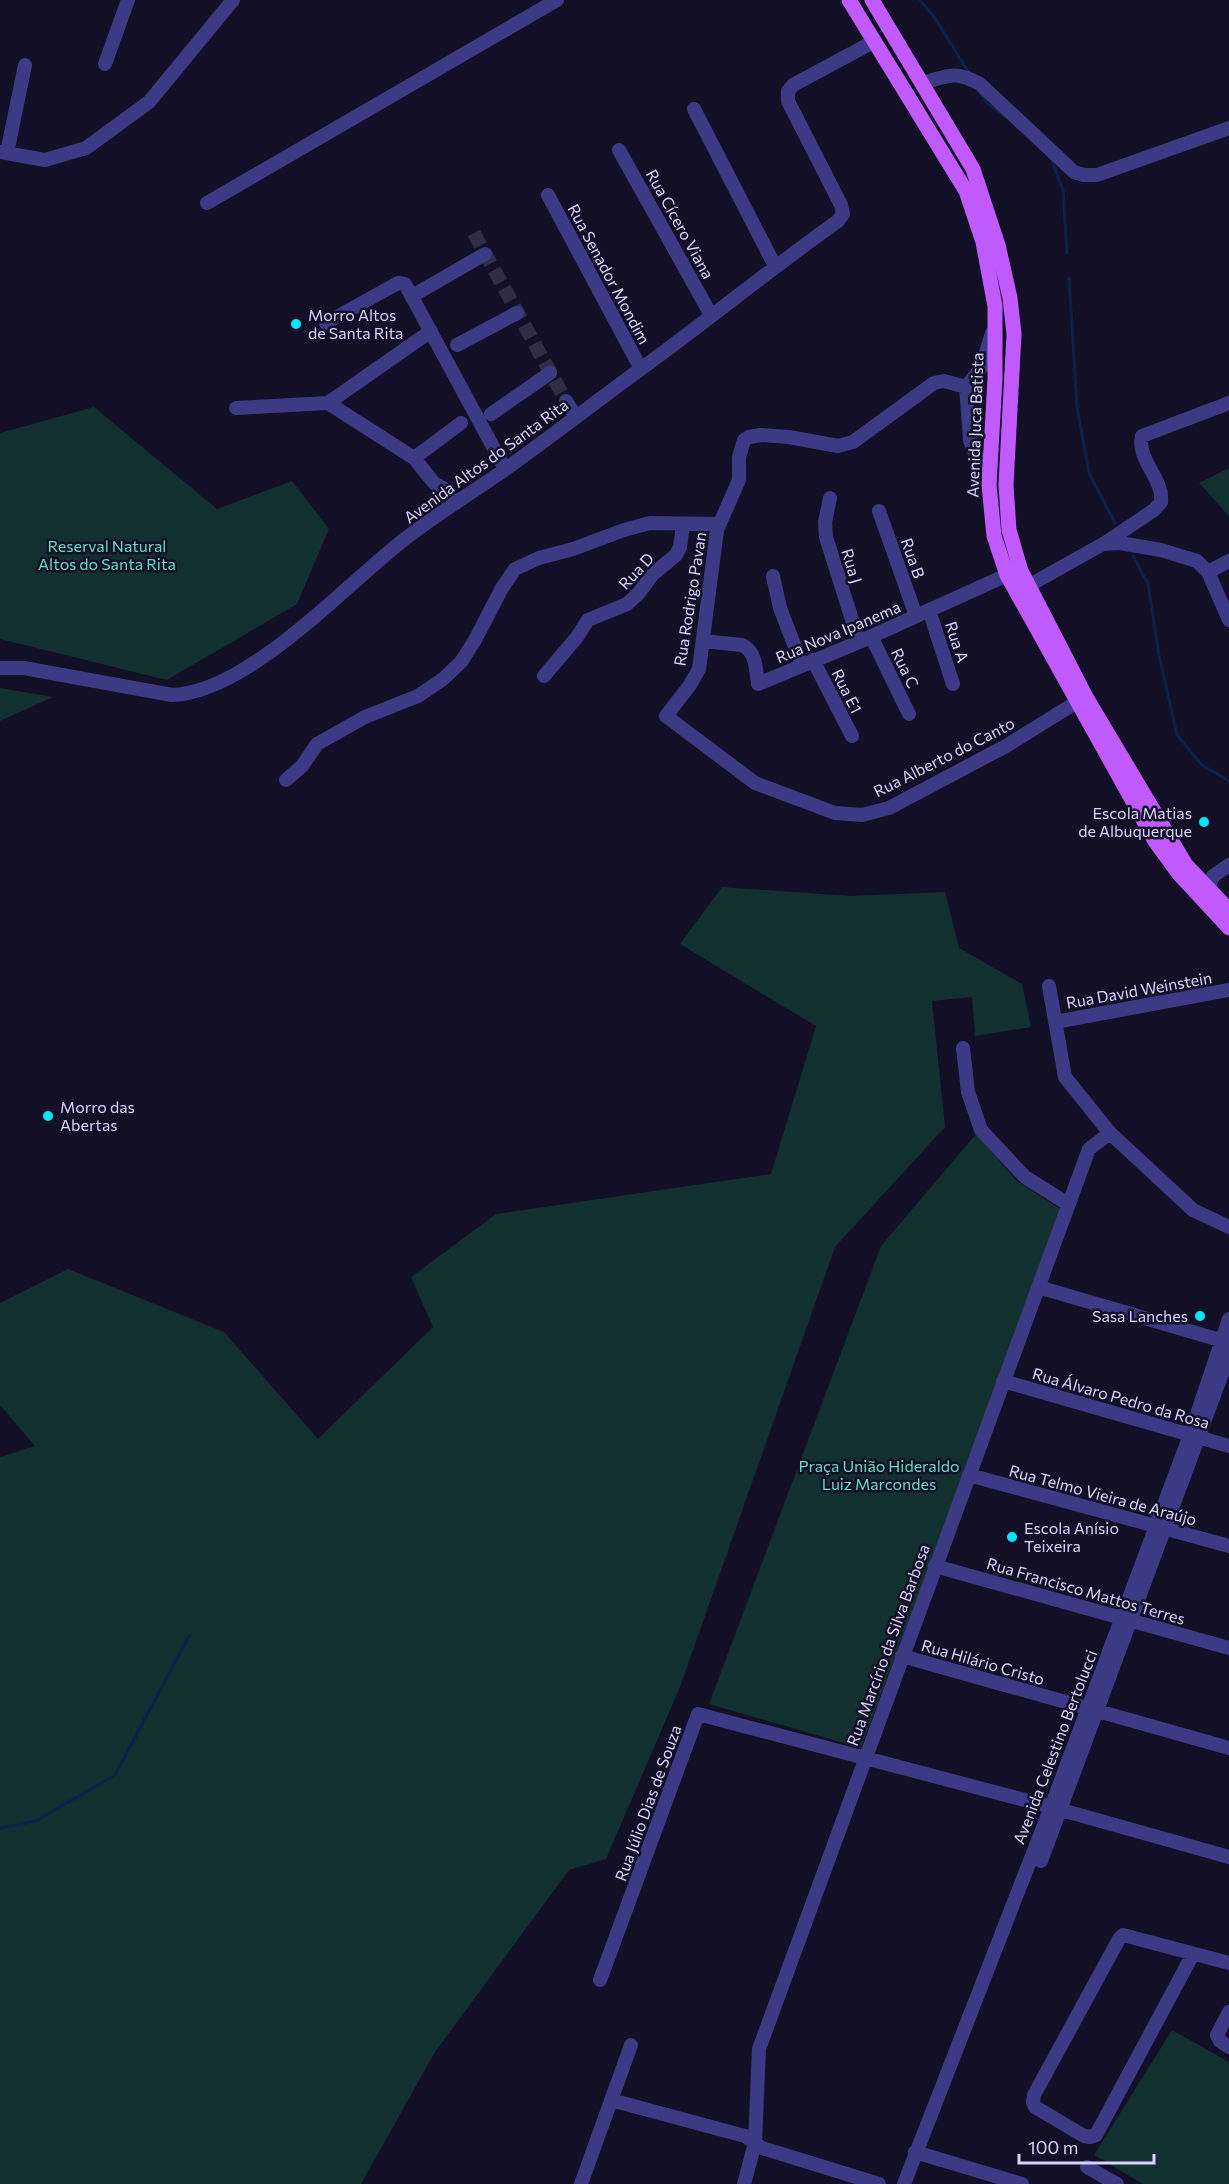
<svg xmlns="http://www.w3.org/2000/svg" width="1229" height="2184" font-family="Commissioner,sans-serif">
<rect width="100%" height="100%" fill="#130f26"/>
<path fill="#12302f" d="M94 407 217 509 292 481 329 529 297 604 167 680 0 639V433Z
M1229 468V516L1199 483Z
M0 688 53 697 0 721Z
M722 887 851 896 945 892 959 948 1022 984 1031 1027 975 1036 972 997 932 1001 945 1127 835 1247 680 1687 606 1859 569 1870 435 2052 361 2184H0V1457L35 1446 0 1405V1303L68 1269 224 1332 318 1439 433 1327 411 1277 496 1214 771 1174 816 1026 680 944Z
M976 1134 1017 1181 1062 1210 861 1748 709 1704 881 1246Z
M1172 2030 1229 2062V2184H1143L1094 2155Z"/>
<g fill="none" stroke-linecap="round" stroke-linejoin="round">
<path stroke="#0c2248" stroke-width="3" d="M920 0 935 18 969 73
M980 92 987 103 1005 116
M1051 158 1063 190 1067 253
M1069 278 1077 407 1089 473 1115 523
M1133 556 1148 584 1159 655 1177 735 1202 765 1229 781
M0 1828 36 1821 115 1775 189 1636"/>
<path stroke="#312d47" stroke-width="14" stroke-dasharray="14 7" stroke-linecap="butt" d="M474 233 566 401"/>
<path stroke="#3d3a85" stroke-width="14" d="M105 64 128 0
M922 83C949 76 954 70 980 84L1074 172 1084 175H1097L1229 128
M694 109 775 266
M619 150 711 315
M0 152 45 160 86 148 149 102 233 0
M7 153 25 65
M548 195 641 369
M207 203 557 0
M412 296 485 254
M326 323 398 283 405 284 505 469
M457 345 517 313
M966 387 944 381 934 383 853 442 838 446 789 437 761 435 749 437 744 440 739 457V480L717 530 699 669 690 685 666 716 755 783 835 813 862 815 889 808 1006 746 1077 702
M566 401 576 417
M328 403 431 331
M236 408 328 403 414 458 434 483 443 488 456 503
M491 414 550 373
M414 458 461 423
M989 474 974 451 970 440 966 387 981 368 992 333
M830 498 825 522 826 537 859 642
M879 511 916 616
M1105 543 1154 510 1161 502C1164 479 1136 459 1142 436L1229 403
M1208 572 1229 561
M773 576 780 608 802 665
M1028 586 1103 544 1120 543 1161 550 1197 561 1208 572 1229 620
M929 610 953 684
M871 636 909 714
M703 641 742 645C756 651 756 670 758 684L859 642 1007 575
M813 660 852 736
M0 668H24L172 695C248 693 346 584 406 538 437 514 471 493 503 471 549 438 593 404 638 371 706 322 770 269 838 221L843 214 841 205 788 101V91L793 85 875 41
M544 676 577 637 588 620 627 604 638 594 653 574 676 555 680 547 683 525
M286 780 302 766 317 744 365 717 418 696 443 679 461 662 475 640 502 588 515 569 539 558 573 549 624 530 650 523 720 524
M1207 889 1213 876 1229 865
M1049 986 1065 1077 1110 1133 1193 1210 1229 1227
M1055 1022 1229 990
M963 1048 968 1092 981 1130 1025 1177 1068 1204
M1038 1287 1227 1342
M1003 1381 1229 1446
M969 1475 1229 1546
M935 1566 1229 1648
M902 1656 1229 1748
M1041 1861 1229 1355
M1193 1954 1096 2135 1090 2137 1084 2136 1035 2107 1033 2102 1034 2095 1119 1939 1123 1935 1229 1963
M600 1980 698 1714 1051 1807 1229 1857
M1229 2012 1217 2035 1220 2041 1229 2047
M611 2100 745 2136 762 2148 879 2184
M915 2152 1022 2184
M1087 2167 1117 2184
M581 2184 631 2045
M744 2184 755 2143 759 2049 1089 1149 1110 1133
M904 2184 1051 1807 1190 1435 1229 1319"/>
<path stroke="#c25bff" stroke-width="15" d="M849 0 966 191 983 242 995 306V379L989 485 994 536 1007 575 1155 841 1179 874 1229 928
M872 0 973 169 998 245 1010 298 1014 334 1006 485 1009 530 1021 571 1086 697 1186 865 1229 910"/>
</g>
<g fill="#00e5ff" stroke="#130f26" stroke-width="2">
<circle cx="296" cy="324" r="6"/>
<circle cx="1204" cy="822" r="6"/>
<circle cx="48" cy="1116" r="6"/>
<circle cx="1200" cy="1316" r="6"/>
<circle cx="1012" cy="1537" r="6"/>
</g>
<g text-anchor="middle" stroke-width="5" stroke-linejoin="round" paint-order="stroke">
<g font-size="16" fill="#d9d4ff" stroke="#130f26">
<text transform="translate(680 224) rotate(61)" y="6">Rua Cícero Viana</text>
<text transform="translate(609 274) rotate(62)" y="6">Rua Senador Mondim</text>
<text transform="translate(975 425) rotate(-88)" y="6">Avenida Juca Batista</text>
<text transform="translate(486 461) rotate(-36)" y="6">Avenida Altos do Santa Rita</text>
<text transform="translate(913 558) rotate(71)" y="6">Rua B</text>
<text transform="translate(852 566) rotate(73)" y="6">Rua J</text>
<text transform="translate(636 571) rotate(-47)" y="6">Rua D</text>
<text transform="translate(690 599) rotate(-81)" y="6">Rua Rodrigo Pavan</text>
<text transform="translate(838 632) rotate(-23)" y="6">Rua Nova Ipanema</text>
<text transform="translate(957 642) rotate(72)" y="6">Rua A</text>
<text transform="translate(905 668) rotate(64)" y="6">Rua C</text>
<text transform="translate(847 691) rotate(63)" y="6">Rua E1</text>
<text transform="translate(944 757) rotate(-27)" y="6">Rua Alberto do Canto</text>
<text transform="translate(1139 990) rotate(-10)" y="6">Rua David Weinstein</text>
<text transform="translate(1121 1398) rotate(16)" y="6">Rua Álvaro Pedro da Rosa</text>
<text transform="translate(1103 1495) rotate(15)" y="6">Rua Telmo Vieira de Araújo</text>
<text transform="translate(1086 1591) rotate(16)" y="6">Rua Francisco Mattos Terres</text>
<text transform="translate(888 1645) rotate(-70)" y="6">Rua Marcírio da Silva Barbosa</text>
<text transform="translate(983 1662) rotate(16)" y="6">Rua Hilário Cristo</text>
<text transform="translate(1055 1747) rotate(-69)" y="6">Avenida Celestino Bertolucci</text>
<text transform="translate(648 1803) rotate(-70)" y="6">Rua Júlio Dias de Souza</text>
</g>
<g font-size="16" fill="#d9d4ff" stroke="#130f26" text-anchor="start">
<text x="308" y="321">Morro Altos<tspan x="308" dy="18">de Santa Rita</tspan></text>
<text x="1192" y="819" text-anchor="end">Escola Matias<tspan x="1192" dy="18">de Albuquerque</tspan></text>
<text x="60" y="1113">Morro das<tspan x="60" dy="18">Abertas</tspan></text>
<text x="1188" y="1322" text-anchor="end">Sasa Lanches</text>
<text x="1024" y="1534">Escola Anísio<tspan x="1024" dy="18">Teixeira</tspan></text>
</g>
<g font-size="16" fill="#5fe0c0" stroke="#130f26">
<text x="107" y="552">Reserval Natural<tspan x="107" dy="18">Altos do Santa Rita</tspan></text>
<text x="879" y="1472">Praça União Hideraldo<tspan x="879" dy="18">Luiz Marcondes</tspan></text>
</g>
</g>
<path d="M1019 2154v9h135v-9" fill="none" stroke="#d9d4ff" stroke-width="3"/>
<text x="1028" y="2154" font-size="18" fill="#d9d4ff" stroke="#130f26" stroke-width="4.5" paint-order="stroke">100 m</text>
</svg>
